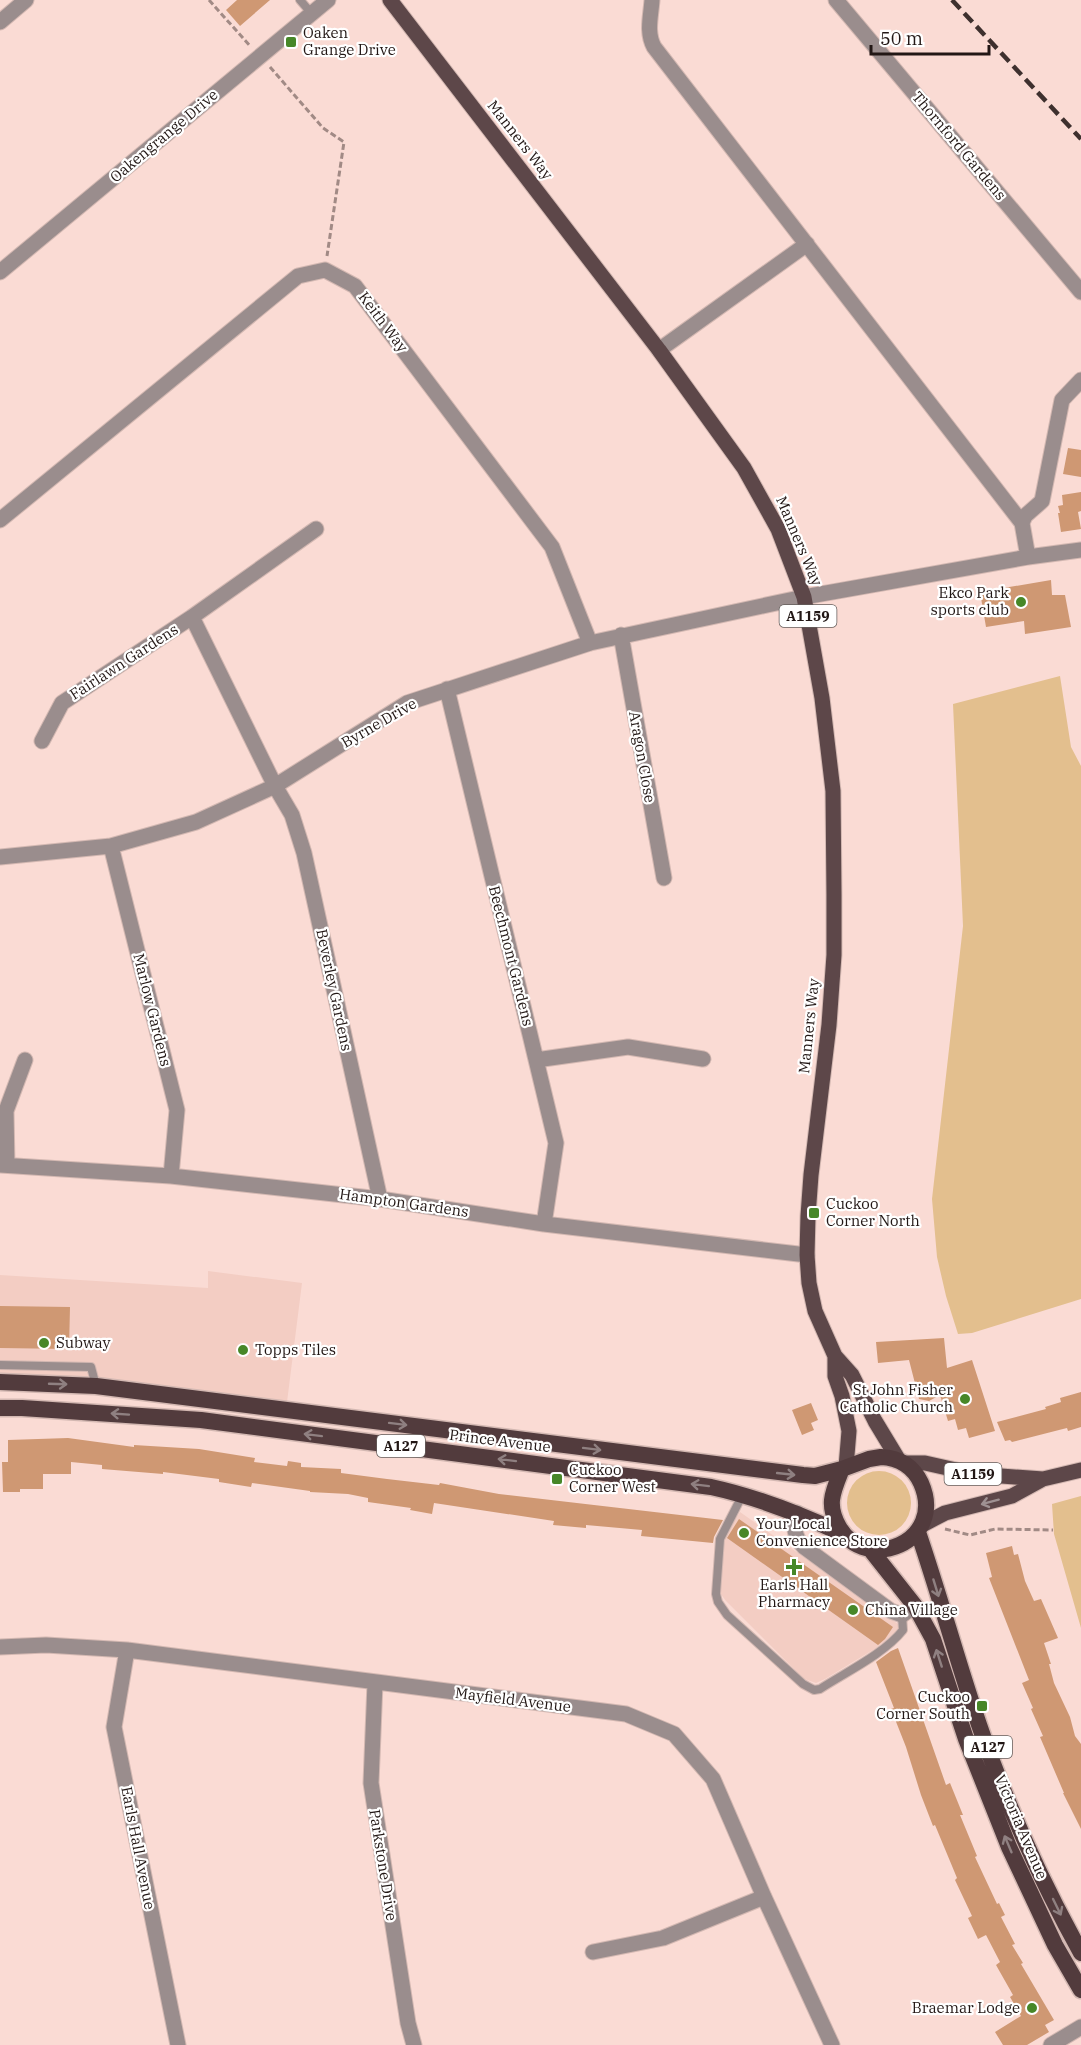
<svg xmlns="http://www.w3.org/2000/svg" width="1081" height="2045" font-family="'IBM Plex Serif',serif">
<rect width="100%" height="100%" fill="#fadbd4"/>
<path fill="#f3cdc3" d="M208 1271 302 1283 287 1402 0 1379V1275L208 1288Z
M740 1512 898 1624 899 1630 876 1648 825 1679 816 1683 804 1679 726 1601 720 1593 722 1540Z"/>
<path fill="#e3bf8e" d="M1060 676 1071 747 1081 766V1299L972 1333 958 1334 946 1296 937 1257 932 1199 963 926 953 704Z
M847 1503a32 32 0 1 1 64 0a32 32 0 1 1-64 0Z
M1081 1496V1628L1054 1534 1052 1504Z"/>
<path fill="#cf9873" d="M237 0H270L240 26 226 10Z
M1068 448 1081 450V477L1063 474Z
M1081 492V511L1078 512 1081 529 1061 532 1058 513H1060L1058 506 1063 505 1062 495Z
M1051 580 1052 595H1065L1071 627 1025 634 1024 621 986 627 980 592Z
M0 1306 70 1307 69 1349 0 1348Z
M944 1338 947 1368 972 1360 995 1431 969 1438 966 1428 958 1430 955 1419 948 1421 940 1395 929 1401 919 1399 909 1360 878 1363 876 1342Z
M1081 1392V1427L1068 1431 1067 1428 1059 1430 1012 1442 1010 1440 1005 1441 997 1422 1046 1409 1045 1407 1061 1402 1060 1398Z
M811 1403 818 1420 811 1423 814 1430 802 1435 792 1410Z
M68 1438 134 1447V1445L199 1449 255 1458 254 1462 287 1466 288 1461 301 1463V1467L341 1469V1473L387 1479 439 1485 440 1483 499 1494 723 1520 714 1537 713 1543 641 1536 642 1530 586 1525V1528L553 1525 554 1521 434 1503 432 1514 410 1510 411 1508 368 1502V1498L348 1494 310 1492V1491L252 1483 251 1487 219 1482V1479L163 1472V1474L102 1469V1465L71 1462V1474H43V1489H20V1492H3L2 1462H8V1440Z
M739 1519 893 1627 885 1639 878 1645 727 1538Z
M1012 1546 1014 1555 1018 1554 1025 1581 1034 1601 1041 1599 1058 1638 1044 1643 1051 1664H1049L1054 1683 1070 1717 1075 1736 1081 1744V1829L1063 1793H1064L1040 1737 1043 1736 1031 1709 1033 1708 1022 1683 1029 1680 989 1578 992 1577 986 1553Z
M898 1648 946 1785 950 1783 963 1815H960L977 1856 975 1857 997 1904 999 1903 1005 1915 1001 1917 1015 1944 1012 1945 1023 1963 1021 1964 1054 2020 1045 2025 1049 2032 1027 2045H1003L995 2032 1021 2016 1010 1997 1013 1995 996 1965 1000 1962 986 1935 978 1939 968 1918 972 1916 955 1880 957 1878 935 1825 933 1826 921 1795 906 1747 891 1709 894 1708 876 1662 891 1651Z"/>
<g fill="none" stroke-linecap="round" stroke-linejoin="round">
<g stroke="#d3b8b2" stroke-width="10">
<path id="service" d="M300 0 312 14
M0 1365 91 1367 96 1386
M743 1494 720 1539 716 1594 718 1602 727 1615 803 1684 814 1690 820 1689C846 1672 884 1654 903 1630L902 1615"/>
</g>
<g stroke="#d3b8b2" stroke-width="17">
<path id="minor" d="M652 0C651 16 646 32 654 47L1022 523
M836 0 1081 292
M0 22 26 0
M0 272 328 0
M659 350 807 244
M0 520 298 276 325 270 355 286 552 547 590 643
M1028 557 1081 550
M192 617 275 786 292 815 304 853 380 1199
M621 635 664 878
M447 689 556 1143 544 1224
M42 741 62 703 192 617 316 529
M111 846 177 1110 171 1176
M0 857 111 846 196 822 275 786 407 703 590 643 804 597 1028 557 1022 523 1025 516 1042 501 1062 400 1081 380
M536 1060 628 1047 703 1059
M0 1165 171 1176 380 1199 544 1224 807 1255
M7 1165 6 1111 25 1060
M797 1513C793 1527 794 1537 804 1547L891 1611 902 1615 915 1606
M0 1647 46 1645 127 1650 626 1714 674 1734 713 1779 764 1897 832 2045
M127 1650 114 1727 178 2045
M375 1683 371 1783 408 2023 414 2045
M593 1952 663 1938 764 1897
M1051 2045 1081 2027"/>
</g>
<g stroke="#d3b8b2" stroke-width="17">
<path id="primary" d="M390 0 659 350 744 468 778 529 804 597 822 698 833 791 834 895V955L829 1025 811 1175 808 1216 807 1255 809 1283 815 1311 835 1356 852 1375 875 1421 898 1459
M835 1356V1376L842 1396 849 1431 846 1467
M904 1463H925L974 1474 1043 1479 1081 1470
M924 1524 945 1513 1012 1496 1043 1479"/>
</g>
<g stroke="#d3b8b2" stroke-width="19">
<path id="trunk" d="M0 1382 96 1386 803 1475 815 1476 842 1469
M0 1408H22L201 1420 711 1487C757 1497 800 1514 843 1534
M881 1457C900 1458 913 1466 921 1483 947 1542 866 1574 839 1527 834 1518 831 1510 832 1500 833 1490 838 1479 842 1469L869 1459Z
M918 1532C946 1614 967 1699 999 1779 1022 1838 1050 1897 1081 1953
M870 1549 915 1606 933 1639 966 1739 1009 1847 1055 1945 1081 1990"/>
</g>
<path stroke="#a18a85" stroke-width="3" stroke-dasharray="6 3" stroke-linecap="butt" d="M209 0 251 47
M270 67 323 128 344 142 327 256
M945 1529 970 1535 995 1529 1053 1530"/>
<use href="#service" stroke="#9a8d8d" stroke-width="8"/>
<use href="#minor" stroke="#9a8d8d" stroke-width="15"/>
<use href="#primary" stroke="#5d4749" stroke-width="15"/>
<use href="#trunk" stroke="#523b3d" stroke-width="16"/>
<path stroke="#3e302e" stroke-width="4.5" stroke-dasharray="12 6" stroke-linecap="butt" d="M952 0 1081 139"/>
</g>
<defs><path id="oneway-shaft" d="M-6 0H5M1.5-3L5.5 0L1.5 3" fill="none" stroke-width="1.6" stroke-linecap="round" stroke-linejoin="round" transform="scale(1.5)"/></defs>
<g stroke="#8f8081">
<use href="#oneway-shaft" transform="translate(58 1384) rotate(2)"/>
<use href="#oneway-shaft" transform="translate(120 1414) rotate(-176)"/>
<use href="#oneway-shaft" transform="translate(398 1424) rotate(7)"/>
<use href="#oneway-shaft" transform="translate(313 1435) rotate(-173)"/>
<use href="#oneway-shaft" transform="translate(592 1449) rotate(7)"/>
<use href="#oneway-shaft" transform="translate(507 1460) rotate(-173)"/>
<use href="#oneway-shaft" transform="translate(786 1474) rotate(6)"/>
<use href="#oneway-shaft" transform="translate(700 1485) rotate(-173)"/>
<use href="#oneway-shaft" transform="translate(936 1588) rotate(73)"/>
<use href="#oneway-shaft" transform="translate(939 1658) rotate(-108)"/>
<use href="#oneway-shaft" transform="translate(1008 1844) rotate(-113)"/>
<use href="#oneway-shaft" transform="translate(1057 1907) rotate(64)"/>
</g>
<use stroke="#9e9192" href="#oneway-shaft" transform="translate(990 1502) rotate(165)"/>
<g fill="#478728" stroke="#fff" stroke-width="2">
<rect x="285" y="36" width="12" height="12" rx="3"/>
<circle cx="1021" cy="602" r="6"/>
<rect x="808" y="1207" width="12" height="12" rx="3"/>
<circle cx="44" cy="1343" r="6"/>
<circle cx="243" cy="1350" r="6"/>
<circle cx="965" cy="1399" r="6"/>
<rect x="551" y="1473" width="12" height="12" rx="3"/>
<circle cx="744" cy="1533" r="6"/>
<path d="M791 1558h6v6h6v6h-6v6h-6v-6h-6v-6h6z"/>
<circle cx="853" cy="1610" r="6"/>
<rect x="976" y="1700" width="12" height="12" rx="3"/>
<circle cx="1032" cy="2008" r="6"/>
</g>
<g text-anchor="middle" stroke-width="4.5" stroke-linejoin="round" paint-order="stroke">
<g fill="#fff" stroke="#645d5b" stroke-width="1.5">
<rect x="779.5" y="605" width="57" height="22" rx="4.5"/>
<rect x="377" y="1435" width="48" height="22" rx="4.5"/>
<rect x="944.5" y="1463" width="57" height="22" rx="4.5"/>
<rect x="964" y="1736" width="48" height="22" rx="4.5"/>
</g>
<g font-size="14" font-weight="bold" fill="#221715">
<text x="808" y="621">A1159</text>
<text x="401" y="1451">A127</text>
<text x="973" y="1479">A1159</text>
<text x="988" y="1752">A127</text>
</g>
<g font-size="15" fill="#221715" stroke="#fff" text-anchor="start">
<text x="303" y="38">Oaken<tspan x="303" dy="17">Grange Drive</tspan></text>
<text x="1009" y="598" text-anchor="end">Ekco Park<tspan x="1009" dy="17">sports club</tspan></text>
<text x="826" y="1209">Cuckoo<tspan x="826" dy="17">Corner North</tspan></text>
<text x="56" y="1348">Subway</text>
<text x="255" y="1355">Topps Tiles</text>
<text x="953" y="1395" text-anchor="end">St John Fisher<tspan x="953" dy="17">Catholic Church</tspan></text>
<text x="569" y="1475">Cuckoo<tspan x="569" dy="17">Corner West</tspan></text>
<text x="756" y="1529">Your Local<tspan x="756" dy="17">Convenience Store</tspan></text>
<text x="794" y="1590" text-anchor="middle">Earls Hall<tspan x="794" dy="17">Pharmacy</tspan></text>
<text x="865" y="1615">China Village</text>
<text x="970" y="1702" text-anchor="end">Cuckoo<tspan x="970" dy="17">Corner South</tspan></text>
<text x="1020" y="2013" text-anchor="end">Braemar Lodge</text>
</g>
<g font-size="15" fill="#221715" stroke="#fff">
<text transform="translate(164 136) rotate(-40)" y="5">Oakengrange Drive</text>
<text transform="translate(520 140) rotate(52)" y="5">Manners Way</text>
<text transform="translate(959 146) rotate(50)" y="5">Thornford Gardens</text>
<text transform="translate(383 322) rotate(53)" y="5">Keith Way</text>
<text transform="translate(799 541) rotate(67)" y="5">Manners Way</text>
<text transform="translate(124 662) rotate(-33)" y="5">Fairlawn Gardens</text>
<text transform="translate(379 723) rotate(-30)" y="5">Byrne Drive</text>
<text transform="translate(642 757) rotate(80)" y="5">Aragon Close</text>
<text transform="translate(511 956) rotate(76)" y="5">Beechmont Gardens</text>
<text transform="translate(334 990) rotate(78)" y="5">Beverley Gardens</text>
<text transform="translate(152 1010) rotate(76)" y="5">Marlow Gardens</text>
<text transform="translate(809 1026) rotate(-84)" y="5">Manners Way</text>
<text transform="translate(404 1203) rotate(8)" y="5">Hampton Gardens</text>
<text transform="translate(500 1441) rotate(7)" y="5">Prince Avenue</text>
<text transform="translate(513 1700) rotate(7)" y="5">Mayfield Avenue</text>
<text transform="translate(1021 1827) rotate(67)" y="5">Victoria Avenue</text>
<text transform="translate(138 1848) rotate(79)" y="5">Earls Hall Avenue</text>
<text transform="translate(383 1865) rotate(81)" y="5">Parkstone Drive</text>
</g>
</g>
<path d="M871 45v9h118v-9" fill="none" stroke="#221715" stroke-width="3"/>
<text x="880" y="45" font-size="18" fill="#221715" stroke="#ffffff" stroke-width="4.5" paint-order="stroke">50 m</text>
</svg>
